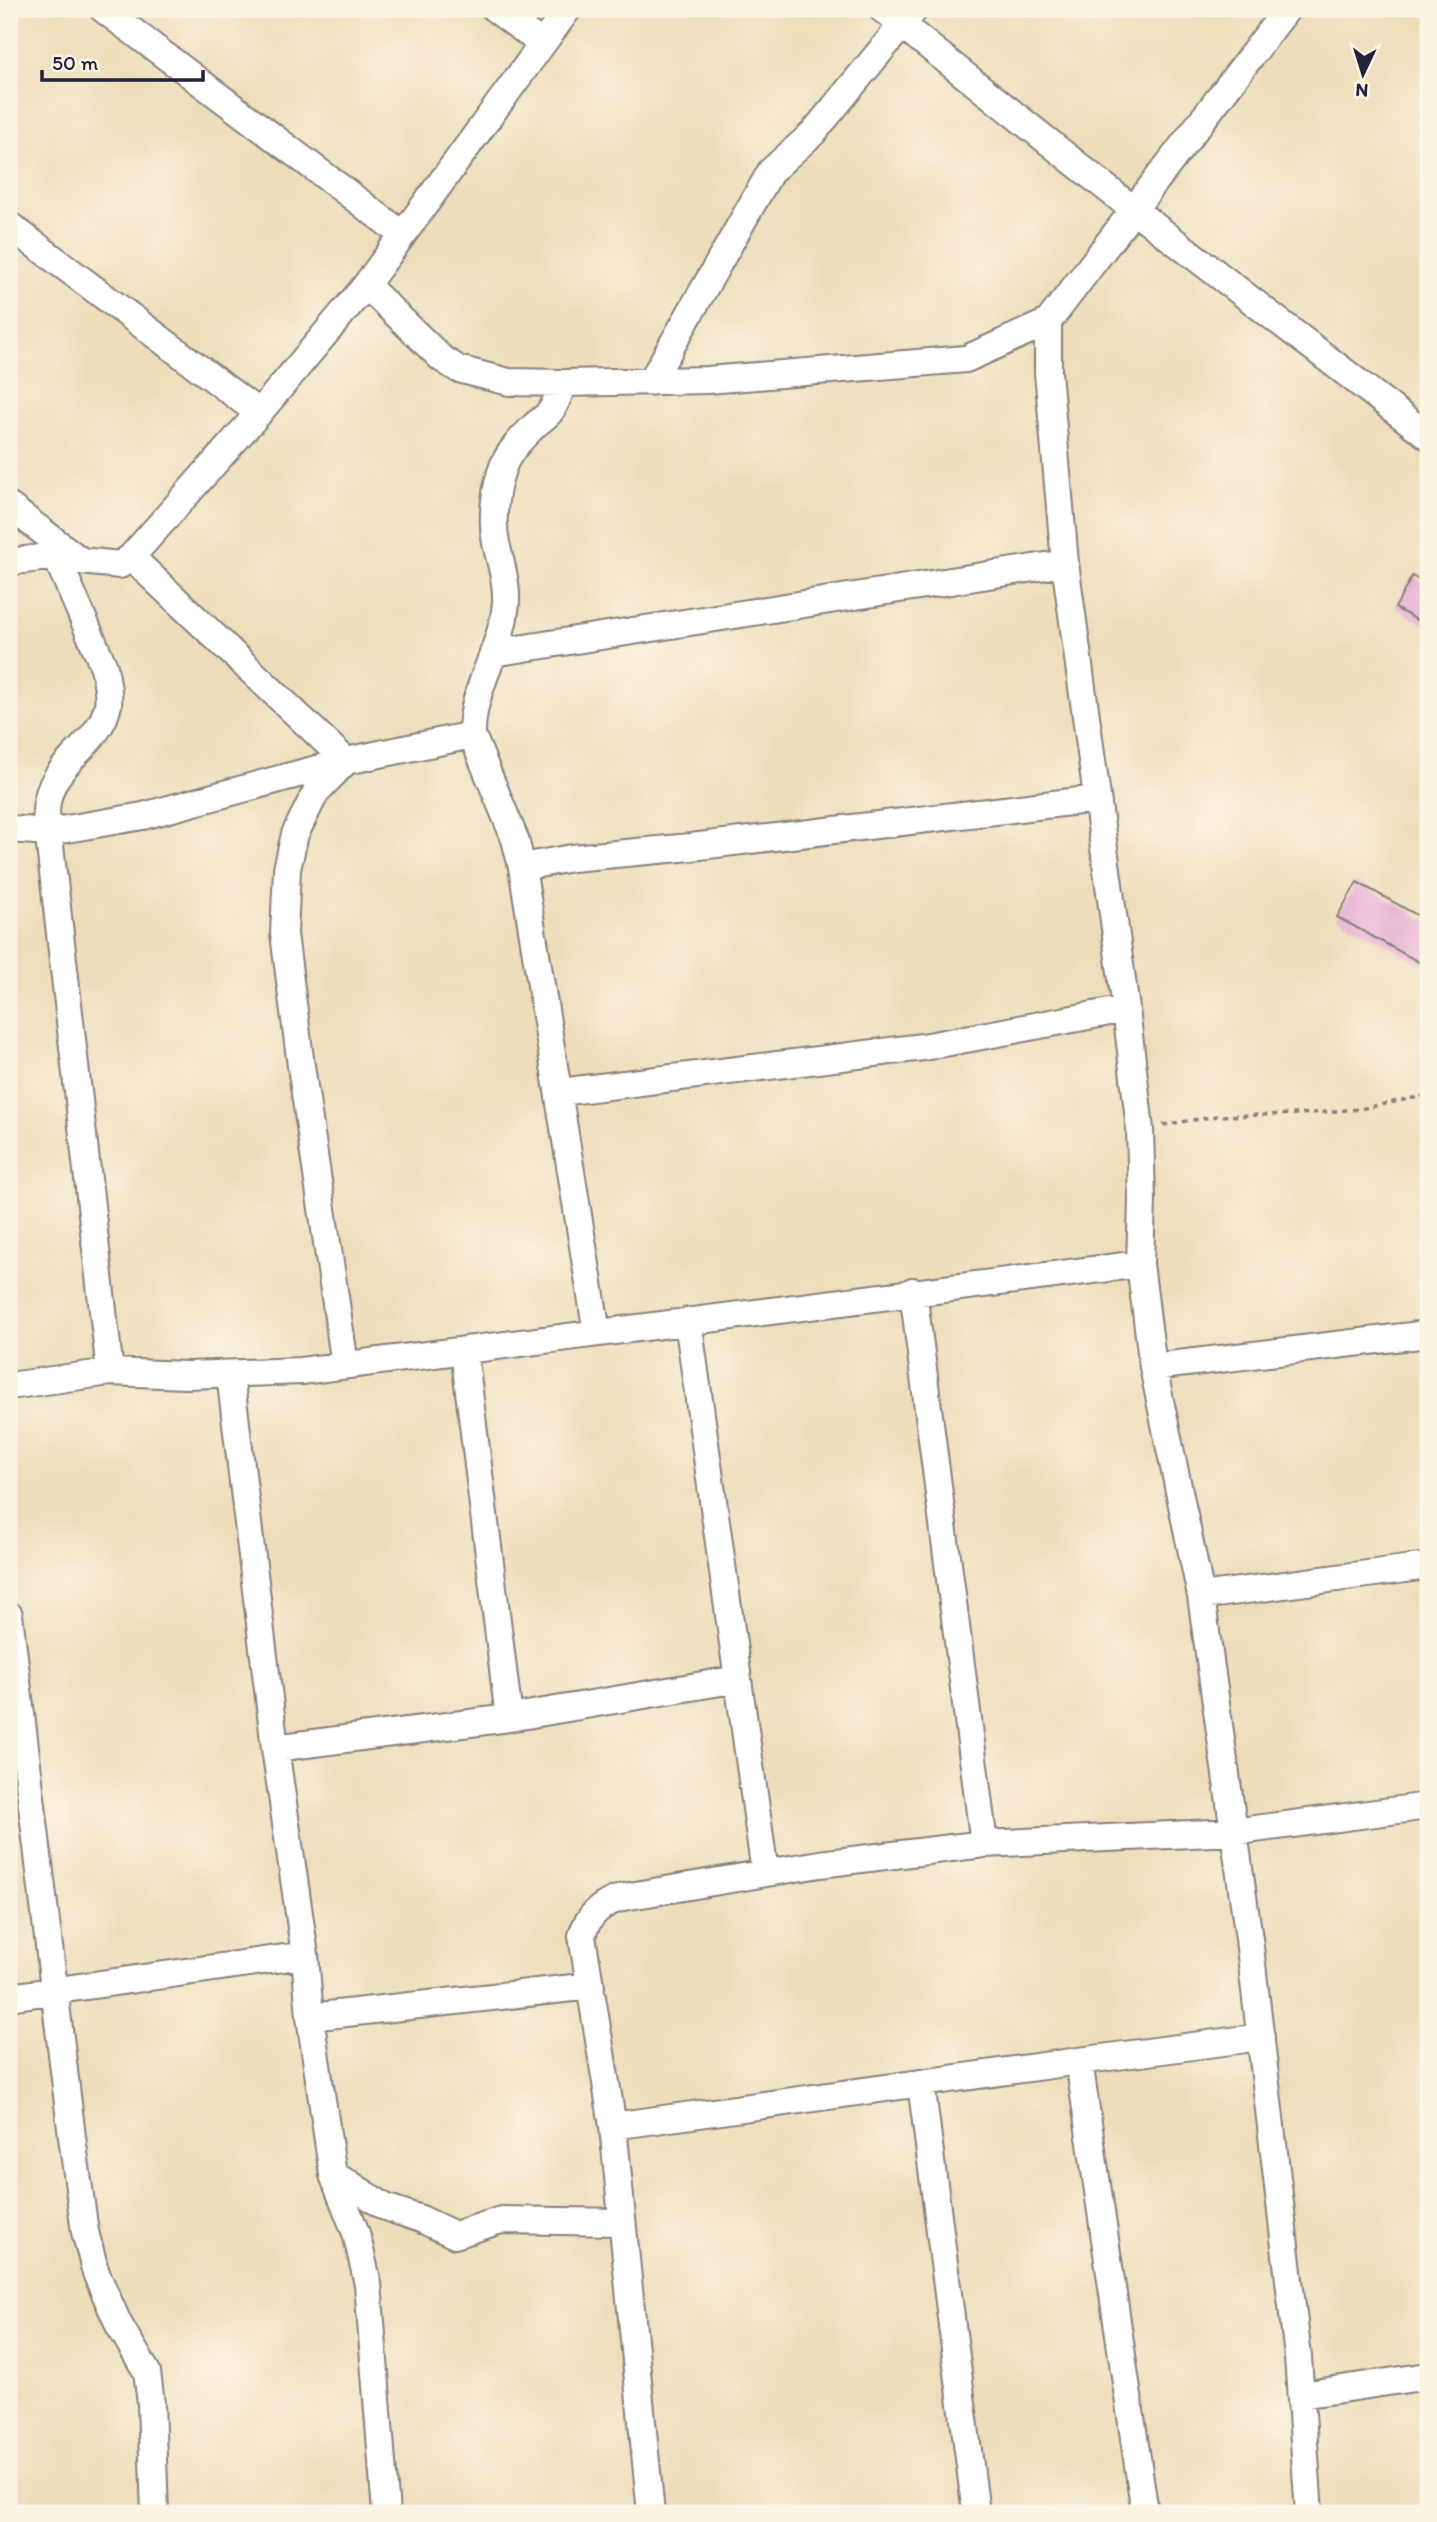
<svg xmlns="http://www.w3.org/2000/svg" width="1437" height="2522" font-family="Itim,sans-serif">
<rect width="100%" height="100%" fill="#fcf5e5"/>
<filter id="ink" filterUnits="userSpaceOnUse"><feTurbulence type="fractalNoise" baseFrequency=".0143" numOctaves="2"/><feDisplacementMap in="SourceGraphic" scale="14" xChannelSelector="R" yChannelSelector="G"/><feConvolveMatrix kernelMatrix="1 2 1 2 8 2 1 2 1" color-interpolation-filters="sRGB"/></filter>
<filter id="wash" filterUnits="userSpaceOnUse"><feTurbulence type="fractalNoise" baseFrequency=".00686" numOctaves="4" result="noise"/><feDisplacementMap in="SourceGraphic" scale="28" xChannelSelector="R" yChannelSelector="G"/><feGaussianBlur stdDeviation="1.57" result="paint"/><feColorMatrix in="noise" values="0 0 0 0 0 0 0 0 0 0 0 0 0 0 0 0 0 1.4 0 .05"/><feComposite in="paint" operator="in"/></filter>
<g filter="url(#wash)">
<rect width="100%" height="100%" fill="#edddba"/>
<g id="blocks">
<path fill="#e6a9d4" d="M1412 576 1428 585V626L1395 608Z
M1357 882 1428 921V967L1337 917Z"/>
</g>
</g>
<g filter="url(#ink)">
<use href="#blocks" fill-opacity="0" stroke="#88807a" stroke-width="2"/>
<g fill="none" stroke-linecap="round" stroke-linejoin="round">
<g stroke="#88807a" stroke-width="30">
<path id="minor" d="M103 9 402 234
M495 9 541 43
M882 9 1134 210 1428 436
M1287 9 1048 322V372L1065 563 1126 1009 1140 1129 1142 1200 1140 1264 1153 1367 1201 1596 1249 1939 1298 2357 1309 2513
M9 225 259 413
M366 285 441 358 458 369 509 382 564 383 707 380 966 359 1048 322
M651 382 771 171 813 133 915 9
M564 383C560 392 556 404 550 412 546 417 539 421 534 426 523 437 511 449 504 464 495 486 491 519 496 543 501 565 509 588 505 611 499 654 471 691 472 735L515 839 522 867 597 1333
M9 506 81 561 120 565 131 557 259 413 366 285 568 9
M47 535 104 667C106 679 110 693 108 705 99 749 48 761 46 811L110 1372
M131 557 346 761 316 792 295 834 287 869 284 934 301 1066 345 1365
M9 562 55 556
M493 653 1065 563
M9 829 49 832 143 816 346 761 472 735
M522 867 572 858 691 847 1096 799
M560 1092 923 1047 1126 1009
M913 1291 984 1844
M688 1321 765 1873
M464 1351 509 1718
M1153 1367 1428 1334
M230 1374 275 1748 305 1955 310 2017 333 2175 356 2233 368 2284 386 2513
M9 1386 110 1372 187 1375 301 1371 1140 1264
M1201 1596 1428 1566
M9 1615 73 2145 85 2232 96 2273 119 2325 147 2372 151 2404 155 2513
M275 1748 509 1718 738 1679
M9 1997 305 1955
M310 2017 591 1986
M1079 2061 1145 2513
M921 2083 976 2513
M613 2126 1079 2061 1261 2037
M333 2175 350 2184 385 2207 421 2219 455 2235 501 2220 621 2222
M1301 2395 1428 2376
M651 2513 613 2126 582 1936C588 1914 602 1903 624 1897L820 1864 984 1844 1233 1832 1428 1806"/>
</g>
<path stroke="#88807a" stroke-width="3.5" stroke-dasharray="5 5" stroke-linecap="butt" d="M1163 1125 1217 1116 1300 1114 1360 1109 1428 1095"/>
<use href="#minor" stroke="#fff" stroke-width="26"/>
</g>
</g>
<rect width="1437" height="2522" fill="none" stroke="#fcf5e5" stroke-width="35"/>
<g transform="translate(1363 74) rotate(184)" stroke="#fcf5e5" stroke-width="5" paint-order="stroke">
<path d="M0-5L12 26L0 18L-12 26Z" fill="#22223b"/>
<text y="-10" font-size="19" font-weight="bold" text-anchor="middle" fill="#22223b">N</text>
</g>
<path d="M42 70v10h161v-10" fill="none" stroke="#22223b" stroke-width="3.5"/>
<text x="52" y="70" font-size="21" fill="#22223b" stroke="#fcf5e5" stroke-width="5" paint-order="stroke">50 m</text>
</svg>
